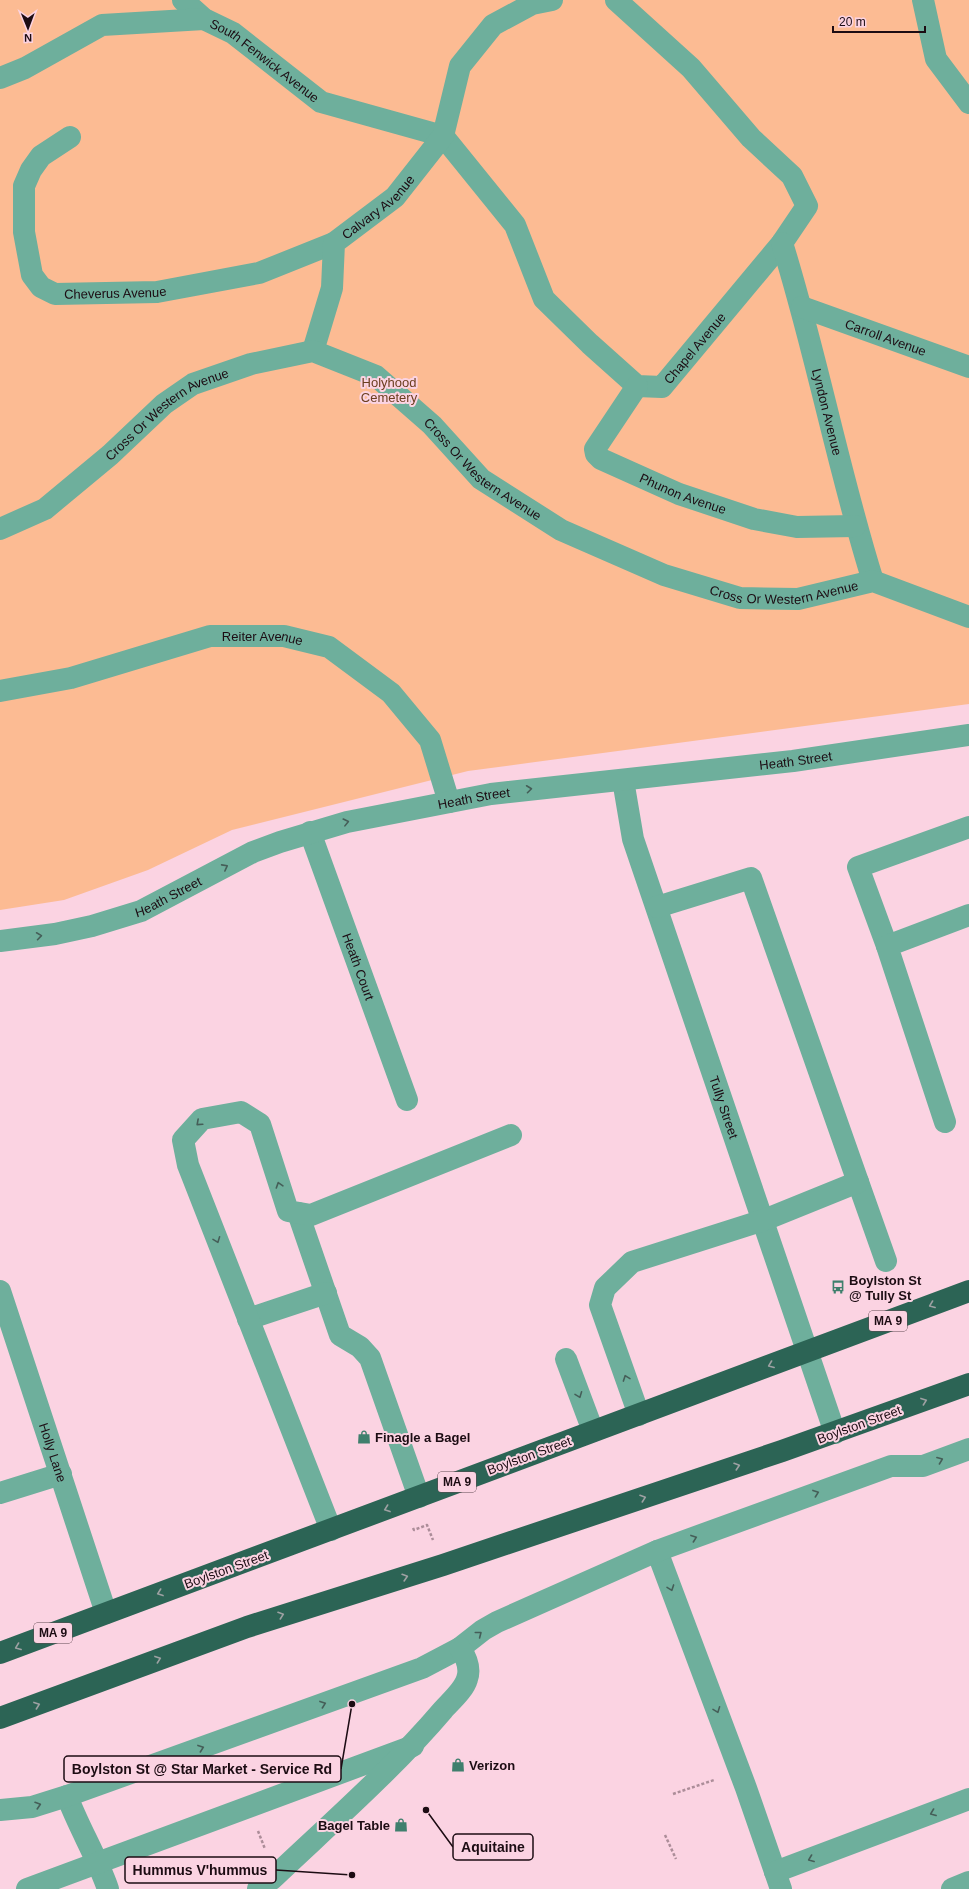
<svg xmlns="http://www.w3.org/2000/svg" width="969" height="1889" font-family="Arial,sans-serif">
<rect width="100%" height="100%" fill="#fbd3e2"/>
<path fill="#fcbb93" d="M0 0H969V704L468 771 232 830 148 870 64 900 0 910Z"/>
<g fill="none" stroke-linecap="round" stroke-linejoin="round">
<path stroke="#ac8d99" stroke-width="2.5" stroke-dasharray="3 2" stroke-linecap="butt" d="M413 1528 414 1530 427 1525 433 1540
M673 1794 714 1780
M258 1831 265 1849
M665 1835 676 1859"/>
<g stroke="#6eaf9c" stroke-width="22">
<path id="s1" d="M183 0 204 19 233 33 321 102 443 136"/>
<path d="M923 0 936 59 969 103"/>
<path d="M0 78 25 68 102 25 204 19"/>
<path id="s2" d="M443 136 515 225 544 299 590 344 637 386 662 387 782 243 807 206 792 176 751 138 691 68 616 0"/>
<path id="s3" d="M70 137 41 156 31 170 24 186V232L32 275 41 287 55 294 157 292 259 273 334 243"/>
<path id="s4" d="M782 243C817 355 838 470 873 581"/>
<path id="s5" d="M802 307 969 367"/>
<path id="s6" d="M313 351 332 288 334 243 395 197 443 136 460 66 493 25 532 4 552 0"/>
<path id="s7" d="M637 386 595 449 596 454 601 459 679 494 754 519 797 527 855 526"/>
<path id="s8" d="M0 529 45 509 110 455 164 404 193 384 251 364 313 351 376 376 432 425 481 479 561 530 664 575 740 598 798 599 873 581 969 617"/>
<path id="s9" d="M0 691 71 678 210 636H284L329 647 391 693 430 740 449 802"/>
<path id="s10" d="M623 780 633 839 835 1433"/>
<path id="s11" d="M310 832 407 1100"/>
<path id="s12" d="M0 941 55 934 92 926 141 911 253 852 280 842 347 822 491 794 793 761 969 735"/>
<path d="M887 946 858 867 969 827"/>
<path d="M945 1122 887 946 969 915"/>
<path d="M858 1182 886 1261"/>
<path d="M298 1213 340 1335 360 1347 370 1358 419 1497"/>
<path id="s13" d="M0 1291 106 1613"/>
<path d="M248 1319 326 1293"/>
<path d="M566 1359 593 1431"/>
<path d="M639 1415 600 1305 605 1288 632 1262 764 1220 858 1182 751 878 657 907"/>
<path d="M0 1493 61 1474"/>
<path d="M331 1530 188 1165 183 1140 202 1119 241 1112 260 1124 288 1211 311 1215 511 1135"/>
<path d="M657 1551 746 1788 781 1889"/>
<path d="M67 1796C79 1828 97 1857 108 1889"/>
<path d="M0 1810 32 1807 67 1796 422 1668 460 1648 483 1630 497 1622 657 1551 891 1466H923L969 1449"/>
<path d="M775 1872 969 1799"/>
<path d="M27 1889 413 1746"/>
<path d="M258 1889 272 1879C330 1824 391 1771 443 1710 450 1702 464 1690 467 1679 471 1668 466 1657 460 1648"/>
<path d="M952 1889 969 1882"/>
</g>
<path stroke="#2c6455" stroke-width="22" d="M0 1653 969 1291
M0 1718 247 1627 443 1565 782 1451 969 1384"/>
</g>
<defs><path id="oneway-chevron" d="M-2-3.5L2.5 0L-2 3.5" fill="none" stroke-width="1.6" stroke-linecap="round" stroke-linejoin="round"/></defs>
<g stroke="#455e58">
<use href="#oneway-chevron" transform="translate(529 789) rotate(-7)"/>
<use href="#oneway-chevron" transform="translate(346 822) rotate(-14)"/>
<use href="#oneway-chevron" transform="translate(225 867) rotate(-28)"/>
<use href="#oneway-chevron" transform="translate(39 936) rotate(-8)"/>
<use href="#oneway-chevron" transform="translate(199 1123) rotate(138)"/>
<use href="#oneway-chevron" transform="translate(279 1185) rotate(-108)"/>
<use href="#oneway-chevron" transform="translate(217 1240) rotate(69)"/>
<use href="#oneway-chevron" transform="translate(626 1378) rotate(-110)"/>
<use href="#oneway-chevron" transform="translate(579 1395) rotate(69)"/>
<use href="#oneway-chevron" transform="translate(940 1460) rotate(-21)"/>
<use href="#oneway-chevron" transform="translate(816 1493) rotate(-20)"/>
<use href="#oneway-chevron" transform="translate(694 1538) rotate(-20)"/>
<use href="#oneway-chevron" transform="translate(671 1588) rotate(70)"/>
<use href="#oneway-chevron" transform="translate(479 1634) rotate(-38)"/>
<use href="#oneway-chevron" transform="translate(323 1704) rotate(-20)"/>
<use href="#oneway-chevron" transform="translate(717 1710) rotate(69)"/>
<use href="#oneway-chevron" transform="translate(201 1748) rotate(-20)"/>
<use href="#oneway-chevron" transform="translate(38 1805) rotate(-18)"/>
<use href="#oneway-chevron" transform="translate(933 1813) rotate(159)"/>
<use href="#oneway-chevron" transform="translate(811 1859) rotate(159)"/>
</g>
<g stroke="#9ea1a3">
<use href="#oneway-chevron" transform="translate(932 1305) rotate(159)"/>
<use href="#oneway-chevron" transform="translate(771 1365) rotate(159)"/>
<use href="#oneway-chevron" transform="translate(924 1401) rotate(-20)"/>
<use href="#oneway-chevron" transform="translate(737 1466) rotate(-18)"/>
<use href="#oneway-chevron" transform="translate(643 1498) rotate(-19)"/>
<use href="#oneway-chevron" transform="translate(387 1509) rotate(160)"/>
<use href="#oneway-chevron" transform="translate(405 1577) rotate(-17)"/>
<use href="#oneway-chevron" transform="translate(160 1593) rotate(160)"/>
<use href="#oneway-chevron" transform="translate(281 1615) rotate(-19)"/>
<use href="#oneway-chevron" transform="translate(18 1647) rotate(159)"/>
<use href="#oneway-chevron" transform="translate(158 1659) rotate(-20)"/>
<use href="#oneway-chevron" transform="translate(37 1705) rotate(-20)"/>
</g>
<defs>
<g id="bus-bare" transform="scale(1.08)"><path d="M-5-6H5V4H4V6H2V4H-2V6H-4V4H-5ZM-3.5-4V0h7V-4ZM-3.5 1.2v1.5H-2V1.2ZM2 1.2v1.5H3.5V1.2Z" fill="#3f7f6d" stroke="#fbd3e2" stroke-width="2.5" paint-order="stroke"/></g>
<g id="shop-bare" transform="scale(1.08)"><path d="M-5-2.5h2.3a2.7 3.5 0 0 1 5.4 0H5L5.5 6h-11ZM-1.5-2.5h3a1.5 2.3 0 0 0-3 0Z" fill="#3f7f6d" stroke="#fbd3e2" stroke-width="2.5" paint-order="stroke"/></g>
</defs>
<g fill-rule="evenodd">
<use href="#bus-bare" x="838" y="1287"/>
<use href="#shop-bare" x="364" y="1437"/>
<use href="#shop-bare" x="458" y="1765"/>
<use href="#shop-bare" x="401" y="1825"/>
</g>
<g text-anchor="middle" stroke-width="4" stroke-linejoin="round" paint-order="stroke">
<g fill="#fbd3e2" stroke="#5f4851" stroke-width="1">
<rect x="869" y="1311" width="38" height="20" rx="3"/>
<rect x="438" y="1472" width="38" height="20" rx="3"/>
<rect x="34" y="1623" width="38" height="20" rx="3"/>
</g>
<g font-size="12" font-weight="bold" fill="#1c0c13">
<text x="888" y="1325">MA 9</text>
<text x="457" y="1486">MA 9</text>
<text x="53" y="1637">MA 9</text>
</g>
<g font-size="13" fill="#1c0c13" stroke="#fbd3e2">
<text dy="5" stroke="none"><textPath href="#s1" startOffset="102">South Fenwick Avenue</textPath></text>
<text dy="5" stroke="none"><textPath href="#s6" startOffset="168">Calvary Avenue</textPath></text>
<text dy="5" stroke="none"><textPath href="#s3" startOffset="250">Cheverus Avenue</textPath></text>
<text dy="5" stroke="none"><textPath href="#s5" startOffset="89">Carroll Avenue</textPath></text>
<text dy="5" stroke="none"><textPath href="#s2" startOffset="397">Chapel Avenue</textPath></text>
<text dy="5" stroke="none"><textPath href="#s4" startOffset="175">Lyndon Avenue</textPath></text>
<text dy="5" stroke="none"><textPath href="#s8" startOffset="205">Cross Or Western Avenue</textPath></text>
<text dy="5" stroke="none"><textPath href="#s8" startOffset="578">Cross Or Western Avenue</textPath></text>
<text dy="5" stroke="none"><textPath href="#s7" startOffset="177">Phunon Avenue</textPath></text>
<text dy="5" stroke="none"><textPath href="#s8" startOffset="914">Cross Or Western Avenue</textPath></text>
<text dy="5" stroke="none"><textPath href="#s9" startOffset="270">Reiter Avenue</textPath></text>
<text dy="5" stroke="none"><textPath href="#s12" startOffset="823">Heath Street</textPath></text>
<text dy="5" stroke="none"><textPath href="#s12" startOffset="499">Heath Street</textPath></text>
<text dy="5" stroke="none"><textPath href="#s12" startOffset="175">Heath Street</textPath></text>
<text dy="5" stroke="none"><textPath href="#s11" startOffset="143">Heath Court</textPath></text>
<text dy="5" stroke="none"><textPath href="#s10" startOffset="343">Tully Street</textPath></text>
<text transform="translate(859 1424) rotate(-20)" y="5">Boylston Street</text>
<text dy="5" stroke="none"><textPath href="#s13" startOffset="170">Holly Lane</textPath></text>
<text transform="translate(529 1455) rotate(-20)" y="5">Boylston Street</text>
<text transform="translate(226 1569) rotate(-20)" y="5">Boylston Street</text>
</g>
<g font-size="13" fill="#6b3e1f" stroke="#fbd3e2">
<text x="389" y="387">Holyhood<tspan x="389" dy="15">Cemetery</tspan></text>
</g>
<g font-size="13" font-weight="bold" fill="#1c0c13" stroke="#fbd3e2" text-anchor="start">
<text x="849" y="1285">Boylston St<tspan x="849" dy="15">@ Tully St</tspan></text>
<text x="375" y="1442">Finagle a Bagel</text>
<text x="469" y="1770">Verizon</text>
<text x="390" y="1830" text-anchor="end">Bagel Table</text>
</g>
</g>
<path fill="none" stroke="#1c0c13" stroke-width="1.5" d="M352 1704L341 1769M426 1810L453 1847M352 1875L276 1870"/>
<g fill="#1c0c13" stroke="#fbd3e2" stroke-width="1.5">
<circle cx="352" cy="1704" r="4"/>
<circle cx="426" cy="1810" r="4"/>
<circle cx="352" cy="1875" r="4"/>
</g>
<g fill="#fbd3e2" stroke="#1c0c13" stroke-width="1.5">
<rect x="64" y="1756" width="277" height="26" rx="4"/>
<rect x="453" y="1834" width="80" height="26" rx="4"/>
<rect x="125" y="1857" width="151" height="26" rx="4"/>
</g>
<g font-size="14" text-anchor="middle" font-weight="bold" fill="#1c0c13">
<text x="202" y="1774">Boylston St @ Star Market - Service Rd</text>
<text x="493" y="1852">Aquitaine</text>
<text x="200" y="1875">Hummus V'hummus</text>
</g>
<g transform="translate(28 28) rotate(179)" stroke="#fbd3e2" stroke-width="3" paint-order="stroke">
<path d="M0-3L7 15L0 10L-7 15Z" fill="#1c0c13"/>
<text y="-6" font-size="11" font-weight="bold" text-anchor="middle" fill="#1c0c13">N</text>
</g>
<path d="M833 26v6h92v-6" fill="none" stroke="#1c0c13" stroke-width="2"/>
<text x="839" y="26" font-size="12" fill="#1c0c13" stroke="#fbd3e2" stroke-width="3" paint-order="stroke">20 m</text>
</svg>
